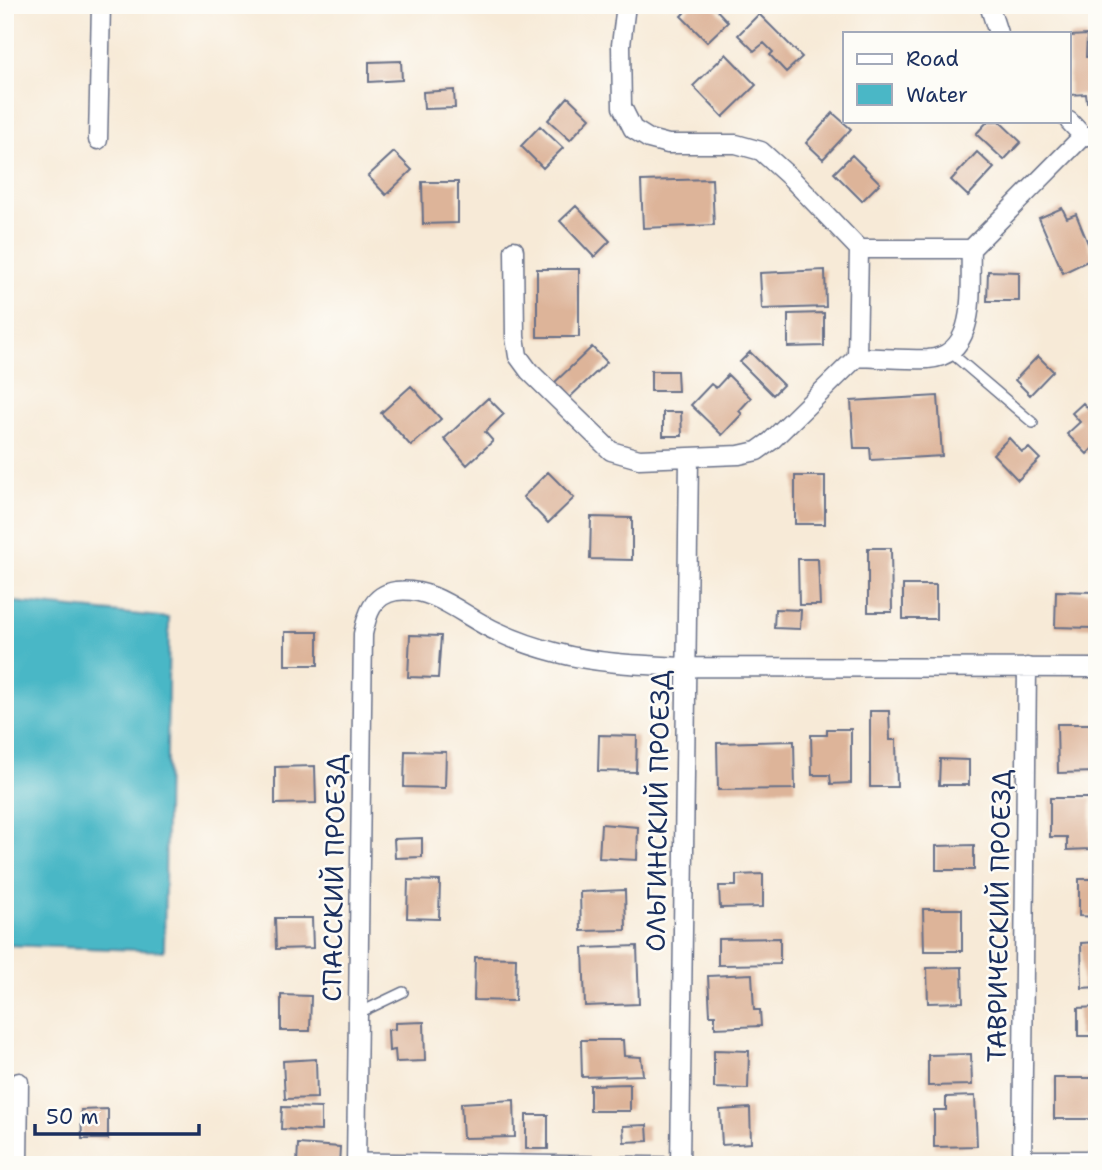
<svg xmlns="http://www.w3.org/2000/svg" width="1102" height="1170" font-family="'Shantell Sans',sans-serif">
<rect width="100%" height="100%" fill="#fdfcf7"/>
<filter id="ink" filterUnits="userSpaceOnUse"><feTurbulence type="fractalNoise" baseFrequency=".0143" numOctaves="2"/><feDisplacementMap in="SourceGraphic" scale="14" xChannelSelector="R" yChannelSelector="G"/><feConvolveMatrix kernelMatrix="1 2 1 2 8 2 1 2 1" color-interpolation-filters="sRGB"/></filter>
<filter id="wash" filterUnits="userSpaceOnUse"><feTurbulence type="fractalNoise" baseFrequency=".00686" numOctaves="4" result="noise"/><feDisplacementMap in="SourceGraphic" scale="28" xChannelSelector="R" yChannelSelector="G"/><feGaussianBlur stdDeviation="1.57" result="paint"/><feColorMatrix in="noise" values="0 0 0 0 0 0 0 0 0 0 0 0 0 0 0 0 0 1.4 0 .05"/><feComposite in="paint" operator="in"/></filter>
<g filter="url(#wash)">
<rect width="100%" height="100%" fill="#f7ead7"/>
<path fill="#4ab7c6" stroke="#327392" stroke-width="2" d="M5 601 169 618 164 951 5 945Z"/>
<g id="blocks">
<path fill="#ddb499" d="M692 5H712L728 22 707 42 681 16Z
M759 14 802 57 786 72 770 55 773 52 764 43 754 51 738 35Z
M1087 35 1086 57H1097V101L1087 102 1086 94 1069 95V36Z
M726 54 756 85 723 117 693 86Z
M401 61 402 80 369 82V62Z
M454 90 455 108 424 109 423 92Z
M568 97 590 118 570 140 548 120Z
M833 113 851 129 823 159 806 143Z
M988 121H999L1021 142 1004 160 976 134Z
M540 126 563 148 543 168 521 146Z
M394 152 412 170 386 195 368 176Z
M977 152 994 168 968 196 951 180Z
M852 155 880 183 862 201 834 173Z
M712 179 714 225 643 228 641 181Z
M422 182H458V223L423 224Z
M576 206 610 241 594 257 560 221Z
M1062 208 1067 218 1076 214 1094 258 1063 273 1039 218Z
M537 269H579V337H537Z
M825 270 826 307 762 309 760 273Z
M988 271 1019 272V301H987Z
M824 313V346L788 347V314Z
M592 347 607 362 569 398 555 382Z
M750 352 783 385 773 395 740 362Z
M1038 356 1053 371 1030 395 1015 380Z
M651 371H677L678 391H651Z
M728 375 751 398 739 411 742 414 722 435 691 405 711 384 716 388Z
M411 386 441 419 411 446 381 413Z
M938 396 942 456 871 460 870 448H854L851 401Z
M488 398 504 414 485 432 493 441 467 465 444 439Z
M1083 403 1097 418V444L1087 454 1067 434 1080 422 1072 413Z
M663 412H681L682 436H663Z
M1009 438 1022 452 1029 448 1040 459 1018 480 993 454Z
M548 472 574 498 548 523 523 497Z
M795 476H825V524H795Z
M591 517 632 518V560L590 559Z
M868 548H891L892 612H868Z
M798 559H818L820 605H799Z
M903 585H936V619H903Z
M1056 591 1094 592 1093 628 1055 627Z
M775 609 801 610 800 629 774 628Z
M285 632H318V665H285Z
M410 635 441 636 438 678 408 677Z
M870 711H889L890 740H896L897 787H870Z
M1057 724H1097V772L1058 773Z
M827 729H851V783L831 784 830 775H812L811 735H827Z
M599 735 637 736 636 772 598 771Z
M794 741 795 789 718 790 717 743Z
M405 751 446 752 445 788 404 787Z
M940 759 969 760V785H939Z
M315 766 316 803 275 804V767Z
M1050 798H1091L1090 849 1067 850V837H1050Z
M601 824 638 827 637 860 599 858Z
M422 838V857L395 858 394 839Z
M974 845V870H936V846Z
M763 874V907L720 908 719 886H736V875Z
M1079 879H1097V917L1079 916Z
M408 880 440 881 439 919 407 918Z
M625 890 626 930 581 931 580 892Z
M923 909H962V951H924Z
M275 918H312L313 948 276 949Z
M780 938V964L718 965V939Z
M1097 942V987L1082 988 1081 943Z
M637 946 639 1004 585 1006 583 948Z
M475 957 516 958 515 1001 474 1000Z
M962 967 963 1002 928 1003 927 968Z
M752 974 754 1010H760L761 1026 715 1028V1015H710L708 976Z
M281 995 311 996 310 1031H281Z
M1097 1007V1036H1078V1008Z
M424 1022 425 1061 396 1062 395 1050 389 1051 388 1030 395 1029V1023Z
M581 1040H623L624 1056 641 1057 643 1075 582 1077Z
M714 1050 749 1051 748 1089 714 1088Z
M971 1054 972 1085 928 1086V1055Z
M316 1059 317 1098 285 1099 283 1061Z
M1054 1078H1097V1119H1054Z
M630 1084V1111H590V1085Z
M975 1096 977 1146 934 1147V1110H946V1097Z
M514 1100 515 1137 463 1138 461 1103Z
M282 1107 321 1108V1131L281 1129Z
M750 1108 751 1143 722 1145 720 1110Z
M108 1109V1139H82L81 1110Z
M526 1115H548V1149H526Z
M647 1125 648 1141 624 1142 623 1126Z
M298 1144 340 1147 339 1165H297Z"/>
</g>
</g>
<g filter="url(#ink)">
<use href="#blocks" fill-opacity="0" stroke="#687088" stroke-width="2"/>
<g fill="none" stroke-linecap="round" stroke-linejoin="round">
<g stroke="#687088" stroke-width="12">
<path id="lane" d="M950 352 1033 423
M359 1013 403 992
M356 1158 680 1162"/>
</g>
<g stroke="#687088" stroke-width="21">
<path id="street" d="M626 5 621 45 622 107 633 129 649 139 668 144H736L761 151 791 178 859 249H971
M989 5 998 33
M1069 121 1083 136
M98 140 101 5
M514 250 515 337 518 356 529 371 611 451 639 459 739 455 757 451 771 441 857 357C880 358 905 360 928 359 980 355 969 286 971 249L1083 136H1097
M857 357 859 249
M1022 1160H1097
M18 1165 19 1082
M356 1165 363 634C367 615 372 595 396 591 435 586 465 618 498 632 517 641 538 648 558 653 599 664 643 665 685 667L1097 668
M680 1165 689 458
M1022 1165 1027 667"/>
</g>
<use href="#lane" stroke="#fff" stroke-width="9"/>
<use href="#street" stroke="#fff" stroke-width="18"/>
</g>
</g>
<g text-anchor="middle" stroke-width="5" stroke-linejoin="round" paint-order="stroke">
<g font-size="26" fill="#1b2f5e" stroke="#fdfcf7">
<text transform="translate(658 811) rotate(-89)" y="9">ОЛЬГИНСКИЙ ПРОЕЗД</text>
<text transform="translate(334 878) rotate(-89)" y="9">СПАССКИЙ ПРОЕЗД</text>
<text transform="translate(999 916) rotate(-89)" y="9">ТАВРИЧЕСКИЙ ПРОЕЗД</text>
</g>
</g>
<rect width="1102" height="1170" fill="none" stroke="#fdfcf7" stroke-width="28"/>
<rect x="843" y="32" width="228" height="91" fill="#fdfcf7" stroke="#a3aaba" stroke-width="2"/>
<rect x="857" y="54" width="35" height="10" fill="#ffffff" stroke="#a3aaba" stroke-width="2"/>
<text x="906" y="66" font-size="21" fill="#1b2f5e">Road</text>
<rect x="857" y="84" width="35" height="21" fill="#4ab7c6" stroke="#a3aaba" stroke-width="2"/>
<text x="906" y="102" font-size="21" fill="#1b2f5e">Water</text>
<path d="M35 1124v10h164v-10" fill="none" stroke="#1b2f5e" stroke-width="3.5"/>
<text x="46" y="1124" font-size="21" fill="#1b2f5e" stroke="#fdfcf7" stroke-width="5" paint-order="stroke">50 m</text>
</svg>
